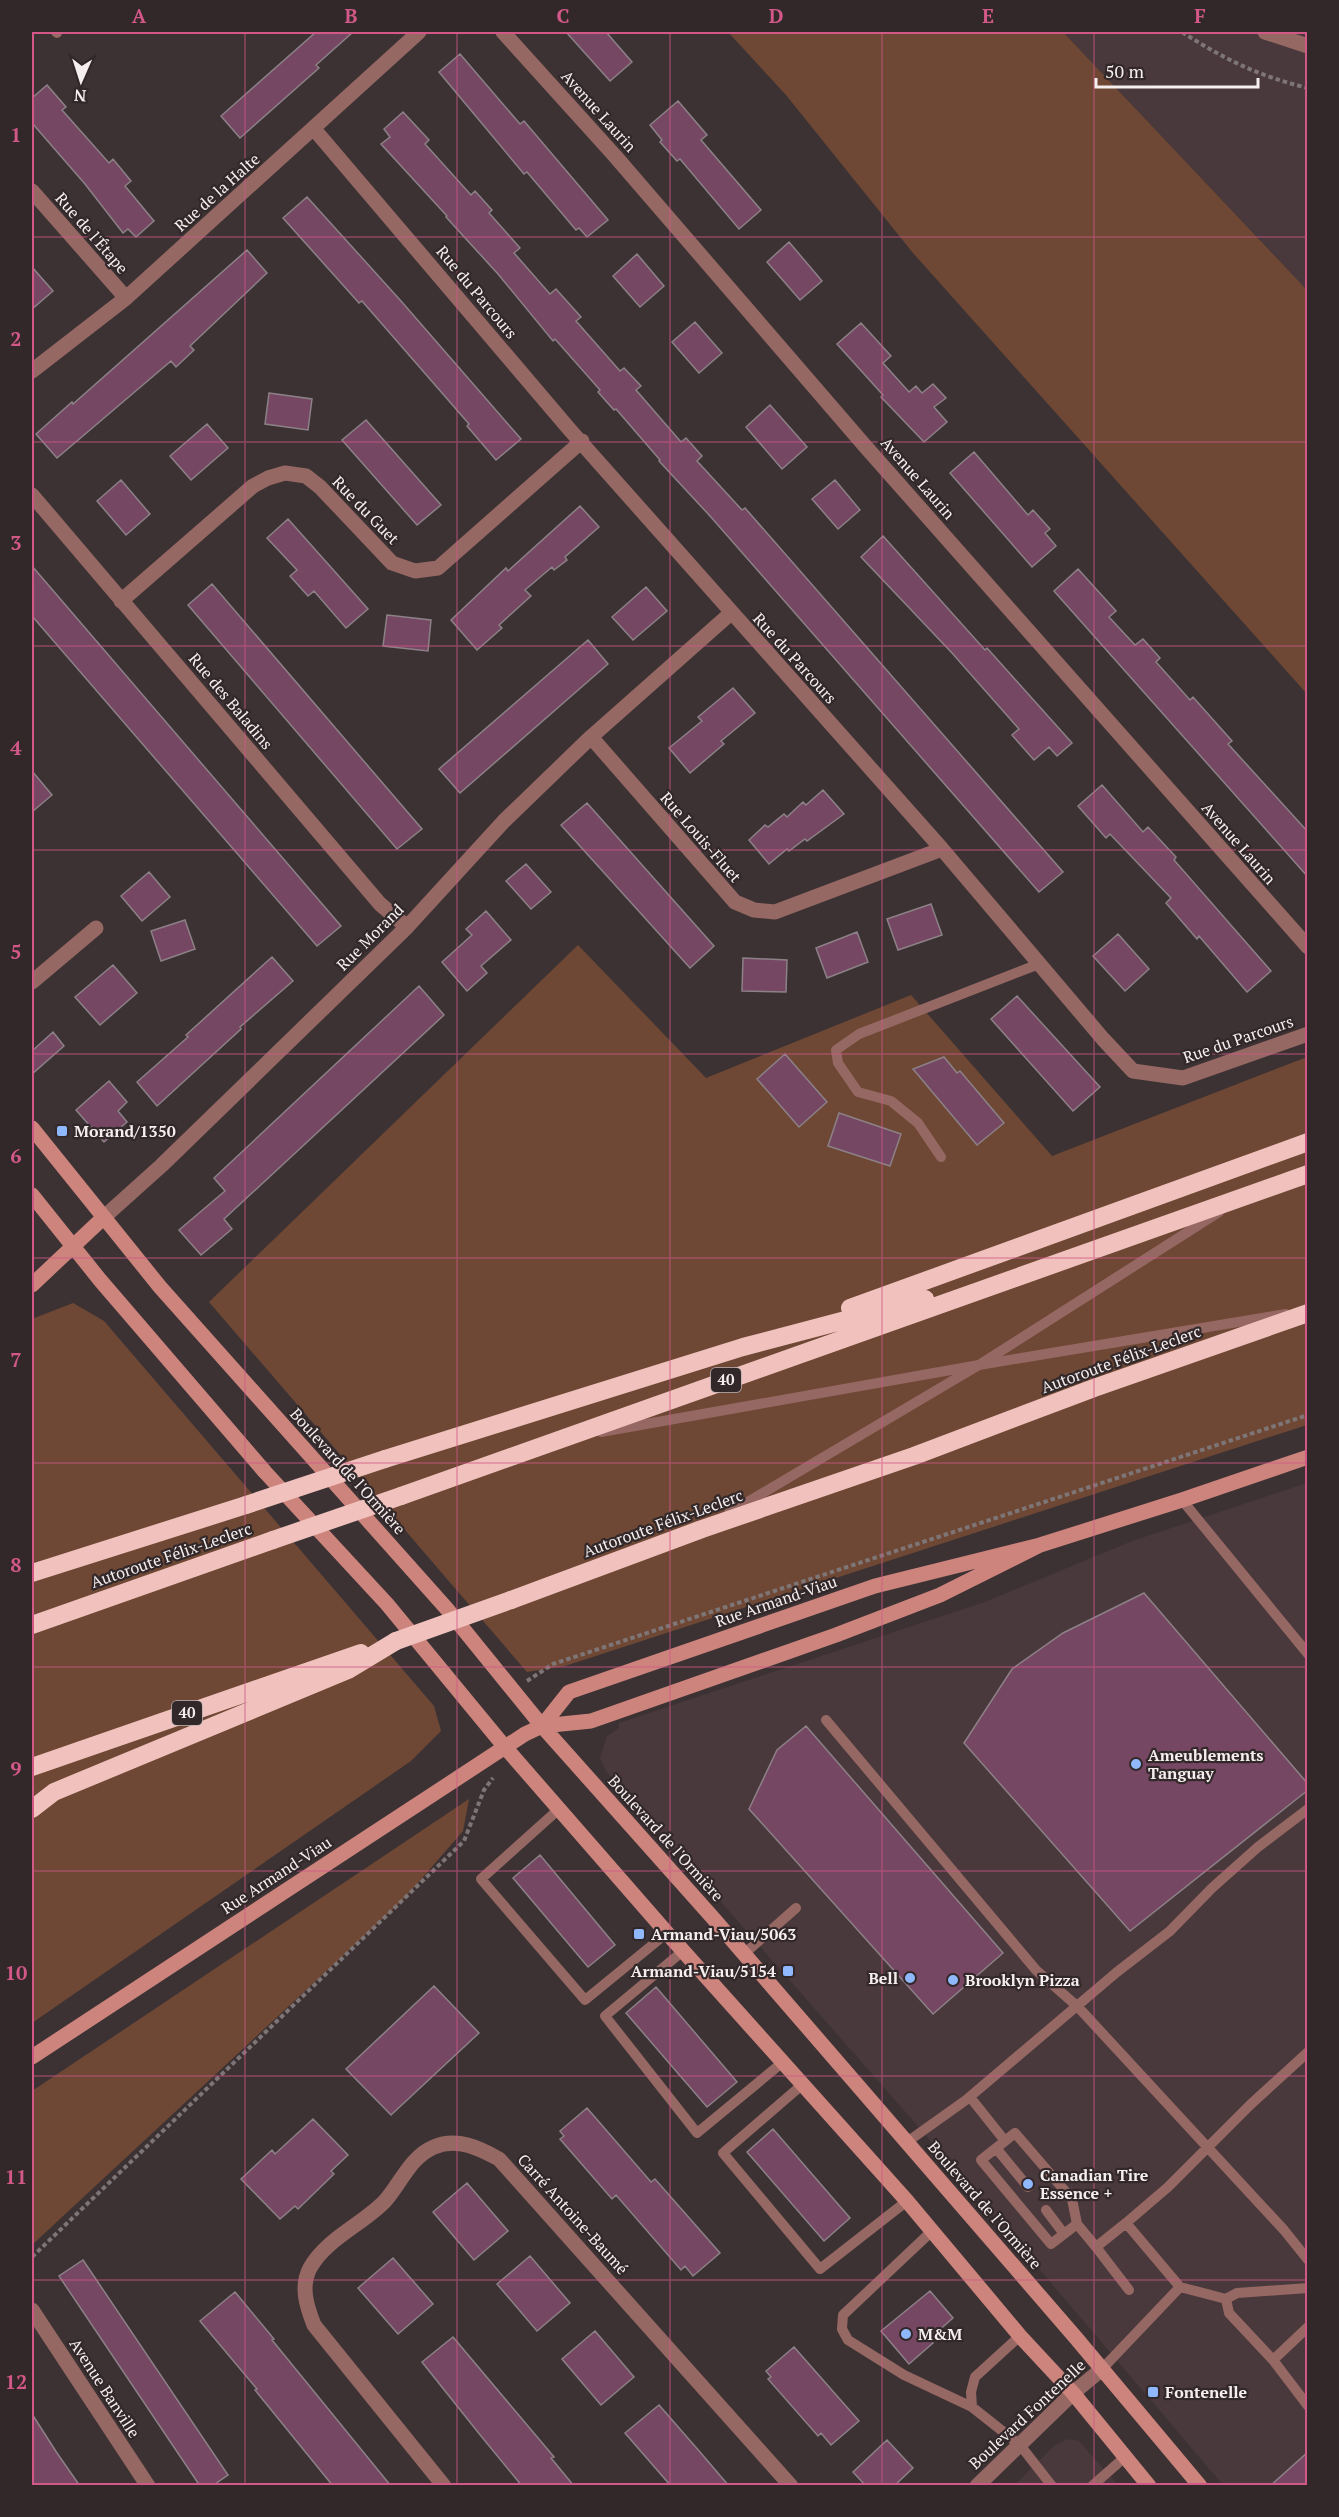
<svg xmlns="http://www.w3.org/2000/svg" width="1339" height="2517" font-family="'PT Serif',serif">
<rect width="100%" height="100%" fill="#3c3234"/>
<path fill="#4a393c" d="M1063 32H1307V290Z
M1307 1483V2485H1223L916 2124 606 1771 600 1758 607 1736 619 1728V1723L985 1602 1132 1541Z
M1068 2439 1079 2441 1118 2485 1014 2486 1054 2446Z"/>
<path fill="#6e4834" d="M728 32H1063L1307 290V694L913 253 786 95Z
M578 945 706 1078 911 995 1052 1156 1307 1057V1425L565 1666 527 1672 209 1302Z
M73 1303 104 1321 434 1706 441 1731 411 1761 32 2023V1319Z
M469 1799 463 1831 404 1899 32 2245V2091Z"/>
<path fill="#764762" stroke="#8c8187" stroke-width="1.5" d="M316 32H353L316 65 319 68 240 138 221 116Z
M566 32H606L632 62 610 81Z
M460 54 520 124 524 121 608 220 587 237 579 228 576 230 527 172 524 174 439 72Z
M47 85 66 107 62 110 109 163 113 159 131 181 125 186 154 221 136 237 128 229 123 233 85 184 32 123V98Z
M678 101 707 135 701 140 761 210 739 229 680 159 677 161 660 142 662 140 650 125Z
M403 112 429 140 425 144 471 195 475 191 492 210 489 213 520 248 514 253 550 294 556 289 581 317 576 321 620 371 624 368 641 386 636 390 681 442 686 438 702 456 697 461 742 510 745 508 1063 872 1039 892 710 516 659 461 660 460 616 409 614 410 598 392 600 390 555 339 553 341 498 274 446 217 447 216 381 144 390 137 384 129Z
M307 197 401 301 521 439 496 460 467 426 469 424 362 301 359 303 283 218Z
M789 242 822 281 800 300 767 262Z
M247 250 267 273 190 346 194 350 176 367 171 361 57 458 36 434 72 402 73 404Z
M637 254 664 286 640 307 613 276Z
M32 267 53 291 32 309Z
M695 322 722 353 699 373 672 342Z
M861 323 891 356 883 363 909 392 916 386 922 393 933 384 946 398 934 407 947 422 924 442 881 397 883 395 837 344Z
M269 393 312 399 308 430 265 424Z
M770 405 807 447 782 469 746 427Z
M366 420 441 505 417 525 342 440Z
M207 424 228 448 191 480 170 456Z
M974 452 1028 515 1033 510 1050 529 1045 533 1056 546 1032 567 950 473Z
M121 480 150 514 126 535 97 501Z
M835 480 860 510 838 529 812 499Z
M580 506 599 527 565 557 567 560 554 570 552 567 525 590 531 596 499 625 502 628 477 650 451 620 506 568 508 571Z
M288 519 368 609 346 628 314 591 308 596 290 576 297 570 267 538Z
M883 536 985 650 987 648 1072 743 1057 756 1049 747 1034 760 1012 735 1019 729 952 653 861 557Z
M32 566 341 926 317 946 32 616Z
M1078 569 1116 611 1109 617 1135 645 1143 639 1160 658 1156 662 1190 700 1193 697 1232 741 1228 744 1308 832V877L1054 591Z
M212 584 422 829 397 849 188 605Z
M646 587 667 611 633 640 612 617Z
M387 615 431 620 428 651 383 646Z
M588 640 608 664 460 793 439 769Z
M733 688 755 713 721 741 724 744 690 773 669 748 702 721 698 717Z
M32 771 52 795 32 812Z
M1102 785 1143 832 1148 827 1176 857 1174 860 1271 971 1247 992 1199 936 1197 939 1166 903 1171 898 1110 834 1106 838 1078 806Z
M823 790 844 814 807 841 805 839 789 851 787 849 769 864 749 840 765 825 768 827 784 814 787 817 803 802 806 805Z
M587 803 714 946 690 968 561 825Z
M526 864 551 892 531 909 506 881Z
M149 872 170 897 142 921 121 896Z
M931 904 942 935 898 950 887 919Z
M486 911 511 940 481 966 487 973 467 991 442 962 472 935 466 929Z
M185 920 195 949 161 961 151 931Z
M857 932 868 962 827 978 816 948Z
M1118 934 1149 969 1125 991 1093 956Z
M272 957 293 981 240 1027 241 1029 157 1106 137 1082 188 1037 186 1035Z
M743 958 787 960 786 992 742 991Z
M113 965 137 993 100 1025 75 997Z
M419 986 444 1015 224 1219 232 1229 201 1255 179 1230 225 1191 214 1178Z
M1017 996 1100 1087 1073 1111 991 1019Z
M53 1032 64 1046 32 1074V1051Z
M785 1054 827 1102 799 1127 757 1079Z
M944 1057 957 1073 960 1071 1004 1123 977 1145 913 1069Z
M109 1081 127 1102 118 1111 127 1122 104 1142 76 1110Z
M839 1113 901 1134 890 1166 828 1146Z
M1144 1593 1308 1784V1790L1130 1931 964 1743 1012 1669 1063 1633Z
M806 1726 1003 1953 933 2014 749 1809 777 1750Z
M540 1855 615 1945 588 1967 513 1878Z
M434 1986 479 2033 391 2115 346 2069Z
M656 1987 737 2082 707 2107 626 2013Z
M587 2108 651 2182 655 2179 720 2253 693 2276 685 2266 681 2270 616 2195 612 2199 560 2139 564 2136 560 2131Z
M313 2119 348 2155 331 2171 334 2174 298 2209 295 2206 280 2219 241 2179 272 2150 275 2154Z
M773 2129 850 2218 824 2241 747 2152Z
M467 2183 508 2231 474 2260 433 2212Z
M530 2256 570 2303 537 2331 497 2284Z
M393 2258 433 2304 398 2334 358 2288Z
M83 2260 228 2475 212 2486H200L59 2276Z
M930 2291 953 2318 929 2339 933 2343 909 2364 881 2331Z
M235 2292 274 2339 272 2340 391 2486H333L255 2390 257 2389 200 2321Z
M595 2331 634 2377 601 2405 562 2359Z
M453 2337 554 2457 551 2458 574 2486H522L481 2436 422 2362Z
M794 2347 859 2421 831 2445 821 2433 818 2436 768 2379 771 2377 766 2371Z
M659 2405 700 2452 729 2486H671L625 2433Z
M32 2414 57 2453 80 2486H32Z
M887 2440 913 2468 894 2486H866L853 2472Z
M1308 2452V2486H1270Z"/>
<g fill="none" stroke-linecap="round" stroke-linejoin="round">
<path stroke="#7e7577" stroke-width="4" stroke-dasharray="4.5 3" stroke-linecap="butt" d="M1182 32C1224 59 1258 76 1308 88
M527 1681 553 1664 1308 1415
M32 2257 464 1841 484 1790 493 1778"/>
<path stroke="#966863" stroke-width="10" d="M56 32 57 33
M941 1157 918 1123 891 1101 858 1092 838 1063 836 1050 859 1034 1039 964
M601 1432 979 1365 1286 1314
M1182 1500 1308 1654
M729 1513 979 1365 1219 1212
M826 1720 1036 1970 1078 2007 1284 2230 1308 2260
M559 1809 481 1879 585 2000 667 1933
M683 1951 605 2016 697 2133 783 2062
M744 1954 796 1908
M1308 2052 1250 2105 1168 2187 1126 2223 1180 2287 1226 2299 1237 2293 1308 2288
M803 2084 723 2153 820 2269 907 2201
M970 2097 1005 2141 981 2160 1051 2244 1077 2224 1096 2247
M1005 2141 1015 2133 1072 2199 1077 2224
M907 2142 966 2100 1117 1972 1170 1931 1212 1888 1258 1847 1308 1809
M996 2148 1028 2187
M1046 2210 1064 2234
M1126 2223 1096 2247 1129 2290
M932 2231 843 2315 842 2329 848 2340 904 2375 972 2407
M1226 2299 1229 2313 1273 2360 1308 2406
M1020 2336 975 2377 971 2392 972 2407 1020 2445 1052 2486
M1273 2360 1308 2327
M1102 2369 1180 2287
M1092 2486 1125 2457"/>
<path stroke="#966863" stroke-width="15" d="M503 32 615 156 865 446 1308 947
M1265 32 1308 46
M314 129 570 430 942 849 1103 1039 1133 1071 1183 1078 1308 1034
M32 191 126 298
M32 371 126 298 419 32
M32 495 380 904 407 927
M121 601 253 486 268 478 285 473 306 476 320 487 392 563 415 571 438 568 582 441
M591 737 735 902 754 910 775 912 942 849
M32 982 96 928
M103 1218 162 1165 407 927 504 821 591 737 731 613
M32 2310 148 2486
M444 2486 314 2325C307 2307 300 2287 310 2268 326 2239 363 2224 385 2201 401 2183 410 2157 434 2147 457 2137 479 2148 499 2159L791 2486
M977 2486 1073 2393 1102 2369"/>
<path stroke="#cd847c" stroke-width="15" d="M32 1128 160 1287 447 1609 542 1726 713 1918 1076 2338 1200 2486
M32 1195 100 1280 265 1472 387 1604 504 1746 667 1933 907 2201 1020 2336 1073 2393 1149 2486
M32 1285 103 1218
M542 1726 569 1692 875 1586 1040 1545 1182 1500 1308 1457
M32 2057 525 1734 542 1726 591 1721 836 1635 940 1595 1040 1545"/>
<path stroke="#f1c2bd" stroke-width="18" d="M850 1308 1308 1142
M385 1459 743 1347 925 1299
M401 1496 1308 1174
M32 1573 246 1505
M511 1600 702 1529 914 1456 1094 1388 1308 1313
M32 1625 273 1540
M32 1767 361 1653
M32 1809 54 1792 348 1670 396 1641"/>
<path stroke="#f1c2bd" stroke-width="18" d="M246 1505 385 1459
M273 1540 401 1496
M396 1641 511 1600"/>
</g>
<path fill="none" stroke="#d25888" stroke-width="1.5" stroke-opacity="0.55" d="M245 32V2486M457 32V2486M670 32V2486M882 32V2486M1094 32V2486M32 237H1308M32 442H1308M32 646H1308M32 850H1308M32 1054H1308M32 1258H1308M32 1463H1308M32 1667H1308M32 1871H1308M32 2076H1308M32 2280H1308"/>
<g fill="#90b8fd" stroke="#32282a" stroke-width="2">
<rect x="56" y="1125" width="12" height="12" rx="3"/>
<circle cx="1136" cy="1764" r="6"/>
<rect x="633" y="1928" width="12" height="12" rx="3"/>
<rect x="782" y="1965" width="12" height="12" rx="3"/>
<circle cx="910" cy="1978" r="6"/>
<circle cx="953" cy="1980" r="6"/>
<circle cx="1028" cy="2184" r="6"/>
<circle cx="906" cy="2334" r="6"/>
<rect x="1147" y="2386" width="12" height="12" rx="3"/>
</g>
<g text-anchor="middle" stroke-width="4.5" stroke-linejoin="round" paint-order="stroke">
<g fill="#32282a" stroke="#bbb3b5" stroke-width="1.5">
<rect x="711" y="1368" width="30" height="24" rx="4.5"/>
<rect x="172" y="1701" width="30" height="24" rx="4.5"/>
</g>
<g font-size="15" font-weight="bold" fill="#f6eff0">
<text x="726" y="1385">40</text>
<text x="187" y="1718">40</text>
</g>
<g font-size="16" fill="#f6eff0" stroke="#32282a">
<text transform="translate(599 111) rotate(48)" y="6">Avenue Laurin</text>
<text transform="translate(217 192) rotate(-42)" y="6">Rue de la Halte</text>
<text transform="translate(92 233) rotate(49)" y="6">Rue de l'Étape</text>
<text transform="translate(477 292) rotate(50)" y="6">Rue du Parcours</text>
<text transform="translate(918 478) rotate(49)" y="6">Avenue Laurin</text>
<text transform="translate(366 510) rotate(46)" y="6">Rue du Guet</text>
<text transform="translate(795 658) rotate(48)" y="6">Rue du Parcours</text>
<text transform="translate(231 701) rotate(50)" y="6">Rue des Baladins</text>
<text transform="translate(701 837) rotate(49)" y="6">Rue Louis-Fluet</text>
<text transform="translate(1239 843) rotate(49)" y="6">Avenue Laurin</text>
<text transform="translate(370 937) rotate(-45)" y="6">Rue Morand</text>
<text transform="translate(1238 1039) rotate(-19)" y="6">Rue du Parcours</text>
<text transform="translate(1121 1359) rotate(-20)" y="6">Autoroute Félix-Leclerc</text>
<text transform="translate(348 1471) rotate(48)" y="6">Boulevard de l'Ormière</text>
<text transform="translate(663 1523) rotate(-20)" y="6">Autoroute Félix-Leclerc</text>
<text transform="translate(171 1555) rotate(-19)" y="6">Autoroute Félix-Leclerc</text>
<text transform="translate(776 1601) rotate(-19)" y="6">Rue Armand-Viau</text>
<text transform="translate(666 1838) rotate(48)" y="6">Boulevard de l'Ormière</text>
<text transform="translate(276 1875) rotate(-33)" y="6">Rue Armand-Viau</text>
<text transform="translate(985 2205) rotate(49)" y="6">Boulevard de l'Ormière</text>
<text transform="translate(573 2214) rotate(48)" y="6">Carré Antoine-Baumé</text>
<text transform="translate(105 2388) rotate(57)" y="6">Avenue Banville</text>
<text transform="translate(1027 2414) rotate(-43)" y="6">Boulevard Fontenelle</text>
</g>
<g font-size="16" font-weight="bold" fill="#f6eff0" stroke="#32282a" text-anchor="start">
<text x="74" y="1137">Morand/1350</text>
<text x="1148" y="1761">Ameublements<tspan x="1148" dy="18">Tanguay</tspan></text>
<text x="651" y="1940">Armand-Viau/5063</text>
<text x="776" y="1977" text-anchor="end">Armand-Viau/5154</text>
<text x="898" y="1984" text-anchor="end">Bell</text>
<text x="965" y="1986">Brooklyn Pizza</text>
<text x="1040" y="2181">Canadian Tire<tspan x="1040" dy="18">Essence +</tspan></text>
<text x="918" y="2340">M&amp;M</text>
<text x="1165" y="2398">Fontenelle</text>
</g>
</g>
<rect width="1339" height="2517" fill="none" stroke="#32282a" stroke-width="66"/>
<g transform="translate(81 81) rotate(183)" stroke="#32282a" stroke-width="4.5" paint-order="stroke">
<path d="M0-4.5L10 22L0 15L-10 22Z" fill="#f6eff0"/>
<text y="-9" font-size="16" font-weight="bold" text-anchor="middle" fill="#f6eff0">N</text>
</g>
<path d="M1096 78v9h162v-9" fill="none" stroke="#f6eff0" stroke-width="3"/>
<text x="1105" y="78" font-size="18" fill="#f6eff0" stroke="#32282a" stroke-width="4.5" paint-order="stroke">50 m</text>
<rect x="33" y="33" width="1273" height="2451" fill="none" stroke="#d25888" stroke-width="2"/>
<g font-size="20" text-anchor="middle" font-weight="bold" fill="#d25888">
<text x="139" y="23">A</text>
<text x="351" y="23">B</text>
<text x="563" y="23">C</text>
<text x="776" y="23">D</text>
<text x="988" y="23">E</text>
<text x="1200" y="23">F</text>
<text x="16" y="142">1</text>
<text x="16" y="346">2</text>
<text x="16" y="550">3</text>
<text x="16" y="755">4</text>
<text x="16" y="959">5</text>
<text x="16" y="1163">6</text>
<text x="16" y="1367">7</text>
<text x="16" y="1572">8</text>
<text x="16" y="1776">9</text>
<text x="16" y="1980">10</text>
<text x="16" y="2184">11</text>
<text x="16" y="2389">12</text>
</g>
</svg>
